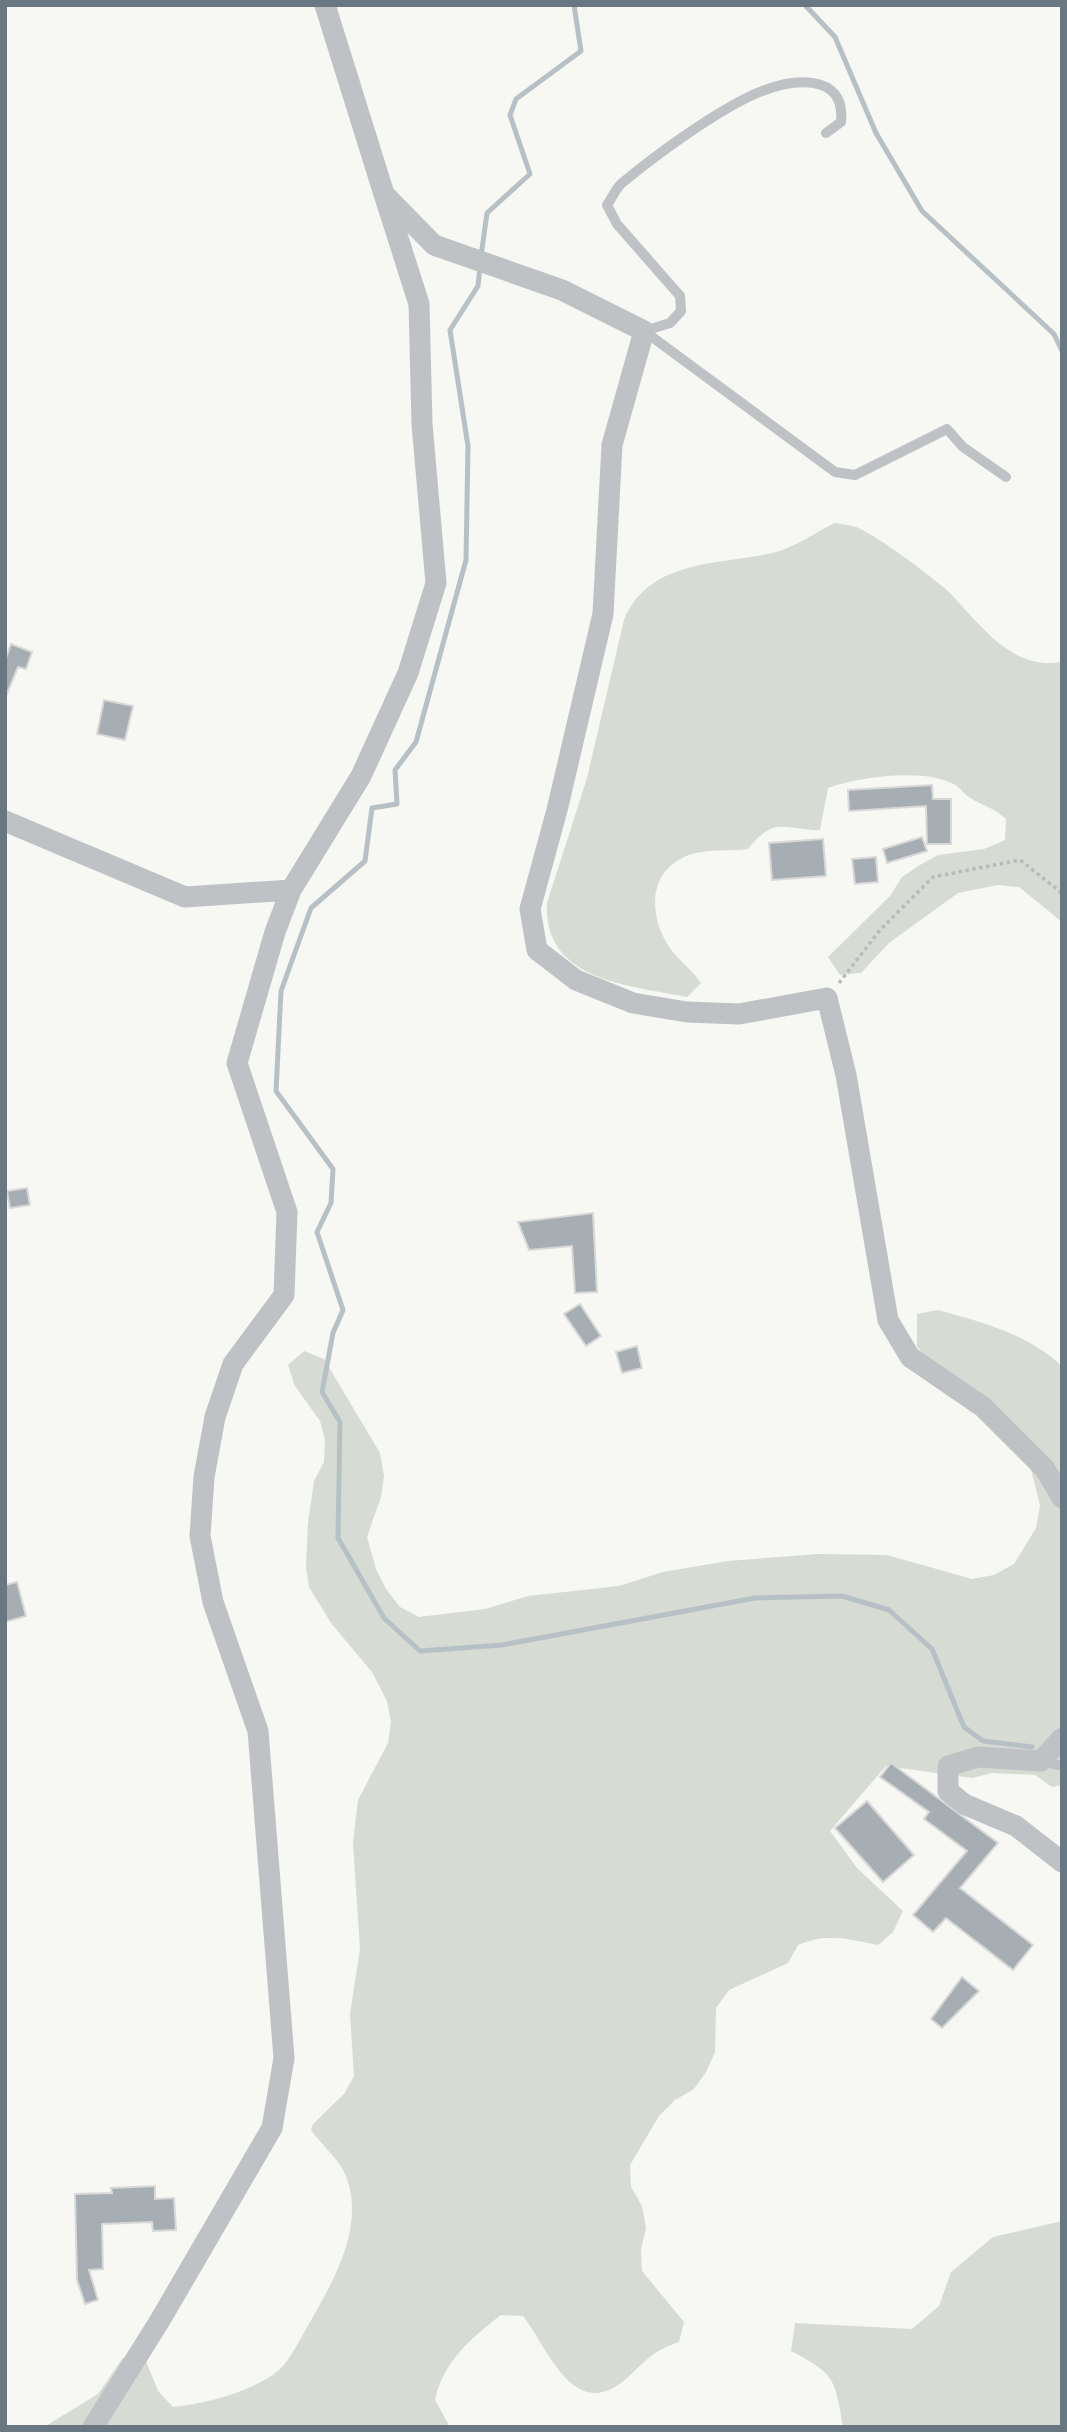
<svg xmlns="http://www.w3.org/2000/svg" width="1067" height="2432" font-family="'Sofia Sans Condensed',sans-serif">
<rect width="100%" height="100%" fill="#f7f7f4"/>
<path fill="#d6dbd4" d="M835 523C842 524 850 525 856 527 875 534 934 578 949 592 980 624 1011 671 1062 662V922L1019 887 998 885 958 893 889 943 861 973 840 975 828 957 890 896 902 877 920 865 938 855 984 849 1005 840 1006 819C990 805 982 806 969 797 964 794 961 789 957 786 928 767 859 777 828 788L820 830C784 830 775 815 748 849 728 852 702 848 684 857 645 875 650 922 672 951 681 962 693 971 701 983L687 997C629 985 543 981 547 903L587 778 624 620C649 559 718 565 772 553 795 548 815 532 835 523Z
M938 1310C985 1323 1025 1333 1062 1366V1785L1052 1787 1035 1775 992 1773 972 1778 886 1766 830 1831 857 1868 903 1911 893 1932 878 1945C849 1939 826 1933 798 1945L788 1963 729 1990 716 2008 715 2052 706 2072 694 2089 675 2100 659 2116 630 2165 631 2187 642 2206 646 2228 641 2250 642 2271 684 2322 679 2342C652 2351 647 2360 627 2378 574 2425 549 2349 523 2316L501 2315C471 2338 443 2362 435 2400L450 2427H44L98 2394 122 2359 142 2351 158 2391 173 2407C205 2404 247 2393 274 2374 288 2364 296 2346 305 2331 329 2288 364 2234 348 2182 343 2162 323 2147 311 2130L313 2124 344 2094 354 2076 350 2014 360 1949 353 1843 358 1800 388 1743 391 1722 387 1701 372 1672 331 1623 309 1587 306 1567 308 1523 314 1481 324 1462 325 1440 320 1421 295 1386 288 1365 304 1351 324 1359 380 1453 384 1476 381 1497 367 1537 376 1569 386 1589 400 1607 419 1617 485 1609 528 1596 619 1586 663 1572 728 1561 818 1554 887 1555 972 1579 994 1575 1014 1564 1036 1528 1040 1506 1030 1465 917 1347V1314Z
M1062 2221V2427H843C835 2378 835 2374 791 2351L795 2323 912 2329 939 2306 951 2272 993 2237Z"/>
<g fill="none" stroke-linecap="round" stroke-linejoin="round">
<path stroke="#b7c1c5" stroke-width="5" d="M805 5 835 37 876 133 922 211 1054 334 1062 351
M481 256 487 213 530 174 510 115 516 99 581 51 574 5
M480 266 478 286 450 330 468 446 466 560 416 742 395 770 397 804 372 808 365 861 311 908 281 991 276 1091 333 1169 331 1203 317 1232 343 1310 333 1333 322 1392 340 1422 338 1538 384 1618 420 1651 502 1645 755 1598 842 1596 889 1610 932 1649 964 1727 983 1741 1032 1747"/>
</g>
<path fill="#a6adb3" stroke="#d8d8d7" stroke-width="2" d="M11 644 32 652 26 669 18 667 6 696 5 661Z
M104 700 133 706 125 740 97 734Z
M932 785 933 799H951V844H927L926 806 849 811 848 790Z
M922 837 927 851 887 863 883 849Z
M823 839 826 876 772 880 769 843Z
M876 857 878 882 855 884 852 859Z
M27 1188 30 1205 10 1208 7 1191Z
M593 1213 597 1292 575 1293 572 1246 529 1250 518 1222Z
M580 1304 601 1336 586 1346 564 1314Z
M637 1346 642 1368 622 1373 616 1352Z
M17 1582 26 1616 5 1622V1585Z
M891 1763 998 1843 960 1888 1033 1945 1013 1970 946 1918 933 1932 913 1915 967 1851 924 1819 929 1812 880 1777Z
M867 1801 914 1855 883 1882 835 1828Z
M962 1977 979 1991 942 2028 931 2019Z
M155 2186V2199L174 2198 176 2230 153 2231 152 2222 102 2224 103 2269 89 2270 98 2300 85 2304 77 2280 75 2194 112 2193 111 2188Z"/>
<g fill="none" stroke-linecap="round" stroke-linejoin="round">
<path stroke="#b8bbbd" stroke-width="3.5" stroke-dasharray="3.5 3.5" stroke-linecap="butt" d="M839 983 880 930 933 877 1020 860 1062 893"/>
<path stroke="#bec2c5" stroke-width="10" d="M644 331 670 323 681 311 680 296 617 224 607 205C612 198 616 188 622 183 657 154 716 111 757 93 791 79 846 71 841 122L826 133
M644 331 835 472 855 475 947 429 963 447 1006 477
M1041 1761 1062 1766"/>
<path stroke="#bec2c5" stroke-width="21" d="M325 5 384 194 434 245 562 290 644 331 612 445 603 614 557 810 530 909 537 950 576 980 633 1003 687 1012 739 1014 827 998 846 1075 888 1320 910 1357 983 1407 1045 1469 1062 1498
M5 821 185 897 291 890
M1062 1738 1041 1761 978 1757 948 1766V1791L964 1804 1016 1826 1062 1862
M93 2427 159 2322 272 2128 284 2058 258 1731 213 1602 200 1536 204 1477 215 1417 233 1364 284 1295 287 1212 237 1063 275 932 291 890 361 776 408 673 436 583 422 424 419 304 384 194"/>
</g>
<rect width="1067" height="2432" fill="none" stroke="#697782" stroke-width="14"/>
</svg>
